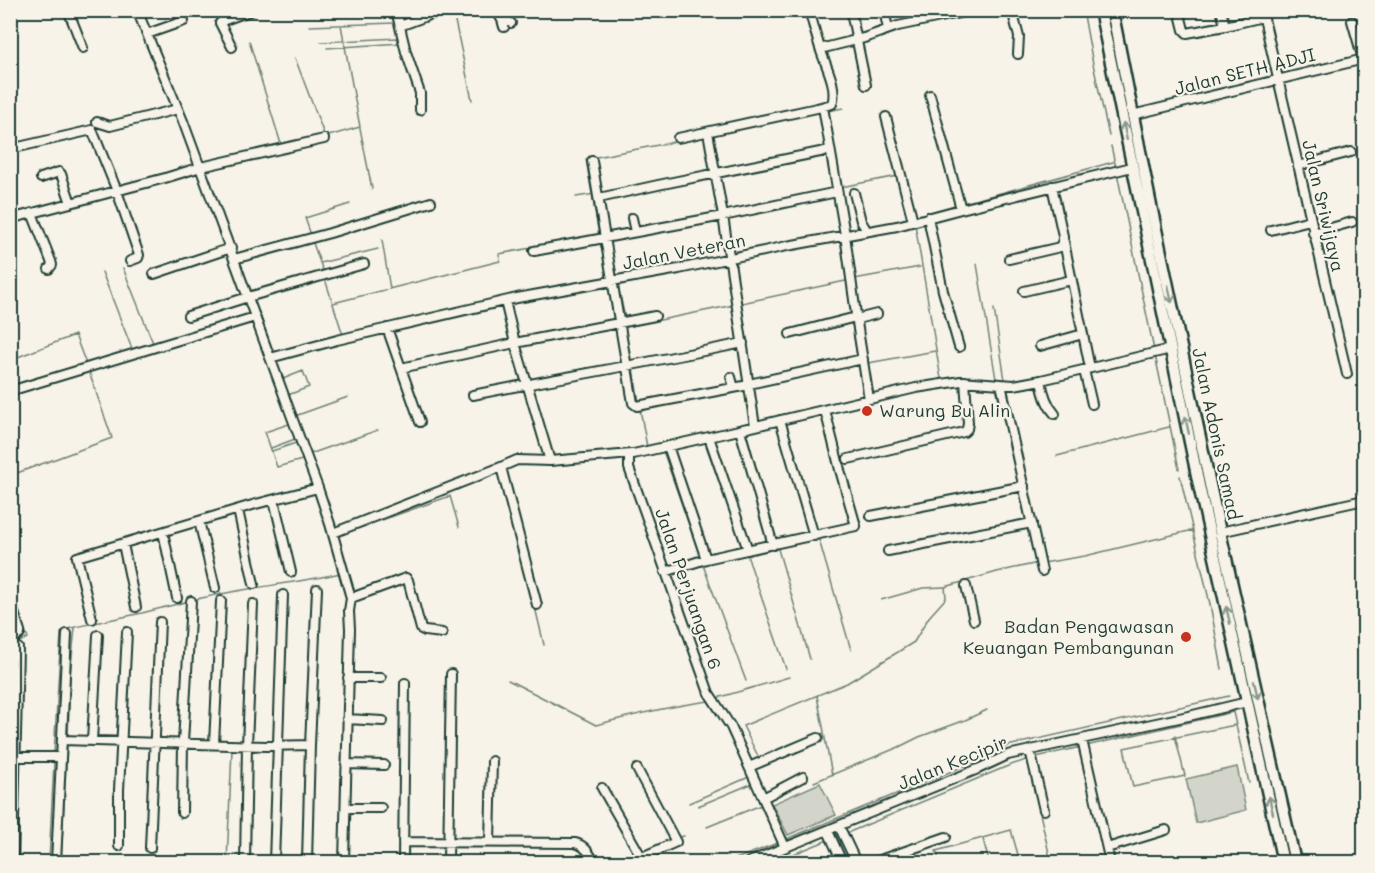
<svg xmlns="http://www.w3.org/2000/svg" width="1375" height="873" font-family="Mali,sans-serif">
<rect width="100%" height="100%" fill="#f7f3e8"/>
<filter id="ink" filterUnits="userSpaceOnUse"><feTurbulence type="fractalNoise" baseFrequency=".0167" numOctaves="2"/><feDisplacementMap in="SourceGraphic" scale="12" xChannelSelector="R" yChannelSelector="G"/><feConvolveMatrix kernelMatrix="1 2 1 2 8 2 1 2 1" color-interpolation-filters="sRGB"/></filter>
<g filter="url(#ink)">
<path fill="#d3d5ca" stroke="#79897f" stroke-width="1.5" d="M1237 767 1246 810 1196 823 1186 779Z
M820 783 836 815 788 835 772 804Z"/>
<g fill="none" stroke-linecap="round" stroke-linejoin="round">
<path stroke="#6f8077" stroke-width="1.5" d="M133 10 159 75
M211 10 217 21 218 20
M1083 10 1093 64 1109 136
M453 12 472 100
M309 26 395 23
M153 38 159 54
M249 41 281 144
M321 42 398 38
M327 48 401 43
M295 58 325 137 360 127 341 25
M163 63 197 147
M163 84 172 105
M828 111 843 108
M176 114 182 130
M790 118 819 112
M360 128 372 189
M713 134 721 133
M1111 146 1116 168
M201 156 203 164
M206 171 237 254
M1117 173 1154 350
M714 184 718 213
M841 187 898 176
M600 193 643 185
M576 197 595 194
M834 198 840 232
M964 203 1113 162
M914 217 955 205
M687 219 717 213
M720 222 725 255
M915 224 941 379 924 383
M311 235 305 218 350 204
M599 235 586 159 679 141
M382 240 390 289
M841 241 851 313
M313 243 323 271
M601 244 607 275
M240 263 251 291
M320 263 378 249
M977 264 996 379
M123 268 153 343
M102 272 132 349
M325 279 343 335 338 336
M854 279 920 267
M315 282 325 279
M609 286 614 320
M241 289 242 293
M511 296 530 291 607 277
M246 302 249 313
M333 303 500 261 499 254 531 248
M742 303 850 280
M994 309 1005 380
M511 310 518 338
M259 312 273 352 333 337
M452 317 501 307
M625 318 618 286 627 282
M253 322 270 369
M852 323 857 356
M626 327 734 305
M616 329 622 362
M384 333 391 353
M331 346 355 340
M521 346 616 328
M521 346 526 368
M1155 355 1179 469
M10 360 75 335 86 364
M275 360 282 378
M395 362 405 390
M868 363 935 351
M859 365 864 395
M633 369 738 348
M633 369 639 401
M743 373 744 381
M272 376 276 387
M283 379 303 371 309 387 288 395
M754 387 859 364
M532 388 624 371
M997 389 1018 483
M1007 389 1009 403
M280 396 312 484
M474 399 526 389
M640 409 647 447 752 422
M641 410 710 396
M532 413 544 458
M295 416 348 397
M759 421 864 397
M289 424 265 432 277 467 302 460
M786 424 814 524
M746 433 776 539
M271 448 295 439
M674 449 705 443 732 515
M272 451 296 443
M665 451H663L700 556
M10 454 17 473 112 438 89 372
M310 454 378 430
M1057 456 1169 427
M1180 476 1210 604 1222 669
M817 530 848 523
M337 536 450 496 459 527
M777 539 808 532
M819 540 851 650
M751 545 767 541
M778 549 810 659
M709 553 743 547
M754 554 770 550
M747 555 786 669
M1043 563 1085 556 1193 530
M703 565 746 681
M665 581 702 687 708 701 724 725
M10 588 28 638 10 646
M193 600C242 588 292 584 341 573
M881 600 923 588 944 587
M535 607 544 645
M508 680 596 725C633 715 670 706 709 701
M817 696 824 732
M717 698 789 677
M728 733 750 778
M820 735 824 733 832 775
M1175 736 1185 776 1133 787 1124 748 1235 725
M68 737 70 676 75 628
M1086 746 1233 712 1249 783
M54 754 61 633 71 628 142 613 189 601
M1036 757 1081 747
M759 758 743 726 847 683 885 660 914 642 929 617 946 598 945 587 997 572 1038 563
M1029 765 1051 862
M814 782 899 747 919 737 963 721 987 710
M689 803 749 777
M698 806 751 784
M707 827 761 805 752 783
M847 833 1008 766 1029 759
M679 837 684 836
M983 839 989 862
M784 840 991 755 1007 746 1229 696
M642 851 671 840
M49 862 54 762
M61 862 67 744
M227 862 232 749
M610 862 635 853
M728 862 780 842
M774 862 828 840
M940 862 936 851 1011 830 1020 862
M1072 862 1100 855 1101 862"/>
<g stroke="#1f3d34" stroke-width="12">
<path id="minor" d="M68 10 83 48
M137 10 183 121 318 488
M396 10 406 52 420 93V110
M496 10 502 20 504 27
M884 10 888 29
M916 10 918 22
M1012 10 1019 37 1018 54
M1179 10 1184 30 1187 33 1225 26 1263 17
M1221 10 1225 26
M1262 10 1347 374
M851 12 866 85
M500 16 511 23
M1352 21 1363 59
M400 26 443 10
M147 34 184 21
M232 47 220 23 222 21 252 10
M820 49 864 38 898 26 974 10
M930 95 961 209
M823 107 845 235 859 336 869 399
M1132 115 1364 59
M886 117 913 221
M97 122 110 126 178 109
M708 132 723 216 755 426
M678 138 817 108 832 104C838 86 825 65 820 48 816 36 813 23 809 10
M10 149 88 131 92 130 93 132 117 191 139 255 138 258 130 261
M592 161 633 403 637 406 749 385
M1298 166 1351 152
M41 178 59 172 61 174 71 203
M854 193 861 221 867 231
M599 198 658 185 830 150
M32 213 51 261 52 265 49 269
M928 217 943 291 959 347
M632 218 635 232
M10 219 165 178 201 167 324 139
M1271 230 1310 220
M1313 233 1352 222
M1064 242 1072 281
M534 251 723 216 837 192
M234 259 330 233 431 202
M1009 259 1060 247 1063 240V236L1052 186
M154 274 231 248
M1024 291 1067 281H1072L1090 368
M505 301 515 343 550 461
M188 316 248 297 364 264
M857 319 877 314
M387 328 420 422
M790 334 856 317
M1040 346 1083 334
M270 358 337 340 517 298 679 269 787 246 897 226 961 209 1132 167
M401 368 515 343 655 316
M1084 370 1092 404
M731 377 734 388
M1041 380C1043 393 1046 404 1055 414
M749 384 863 359
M1001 384 1042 571
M10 391 255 317
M473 395C563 377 653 362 743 343
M780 420 814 536
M740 430 773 545
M709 437 748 550
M668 446 706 559
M848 459 964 432 967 429 968 423 965 381
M274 500 291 572
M238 510 254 584
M871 516 1024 486
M199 521 215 588
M163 532 177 598
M1220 532 1364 500
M333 533 501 467
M123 544 136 607
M888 551 1032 523
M665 572 706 559 856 526 840 470 825 410
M966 586 974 620
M351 598 406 578 408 580 421 629 425 631 442 633
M10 600 20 631V634L10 641
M537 605 501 467 517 460 550 461 631 454
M92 619 77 557 256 504 318 488 330 524 351 598 349 611 350 629 344 862
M348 678H381
M347 719 383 721
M62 740 266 746 310 745 317 589
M1082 740 1110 862
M92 741 98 635
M214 744 221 601
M1030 750 1044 810
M12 757H61
M346 764 384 765
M749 767 818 738
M602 788 642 858
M763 798 803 777
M346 808H381
M182 813 183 743 191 601
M839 826 856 862
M828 831 842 862
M403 842 575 843C585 845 590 854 594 862
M490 842 492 761
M119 846V790L127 632
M785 847 731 727 709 693 629 468V455L722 434 916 388 961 381 1014 385 1041 380 1171 349
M150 848 160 622
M1107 848 1166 830
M13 862 18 648
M56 862 67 634
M245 862 247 745 253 604
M274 862 283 595
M307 862 310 745
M403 862 405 683
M448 862 451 674
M631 862 676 842 637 769
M749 862 978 769 1008 755 1017 753 1193 715 1247 702
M874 862 946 837"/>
</g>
<g stroke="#1f3d34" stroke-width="15">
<path id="highway" d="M1100 10 1200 490 1283 862
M1112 10 1150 201 1220 532 1295 862"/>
</g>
<use href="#minor" stroke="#f7f3e8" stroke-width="8"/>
<use href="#highway" stroke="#f7f3e8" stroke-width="10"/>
</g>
<defs><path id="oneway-shaft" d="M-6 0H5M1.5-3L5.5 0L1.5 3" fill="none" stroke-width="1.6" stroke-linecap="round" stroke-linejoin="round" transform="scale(1.5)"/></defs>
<g stroke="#8b988e">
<use href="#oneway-shaft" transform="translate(1125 131) rotate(-102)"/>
<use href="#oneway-shaft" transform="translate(1170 294) rotate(78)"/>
<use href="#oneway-shaft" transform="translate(1187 425) rotate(-102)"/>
<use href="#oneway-shaft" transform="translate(1228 615) rotate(-103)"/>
<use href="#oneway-shaft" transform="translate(1256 690) rotate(77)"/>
<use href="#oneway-shaft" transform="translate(1271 805) rotate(-103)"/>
</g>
</g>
<g fill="#c8321e" stroke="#f7f3e8" stroke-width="2">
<circle cx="867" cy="411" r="6"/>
<circle cx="1186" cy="637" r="6"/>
</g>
<g text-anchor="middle" stroke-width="4.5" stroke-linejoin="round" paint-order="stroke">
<g font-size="18" fill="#1f3d34" stroke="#f7f3e8">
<text transform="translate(1245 72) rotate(-14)" y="6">Jalan SETH ADJI</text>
<text transform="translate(1323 206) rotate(77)" y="6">Jalan Sriwijaya</text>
<text transform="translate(684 252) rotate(-11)" y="6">Jalan Veteran</text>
<text transform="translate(1216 434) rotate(78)" y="6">Jalan Adonis Samad</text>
<text transform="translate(688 589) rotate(71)" y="6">Jalan Perjuangan 6</text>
<text transform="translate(953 763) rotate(-22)" y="6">Jalan Kecipir</text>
</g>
<g font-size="18" fill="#1f3d34" stroke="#f7f3e8" text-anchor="start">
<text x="879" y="417">Warung Bu Alin</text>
<text x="1174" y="633" text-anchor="end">Badan Pengawasan<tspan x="1174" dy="21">Keuangan Pembangunan</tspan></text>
</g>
</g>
<rect width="1375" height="873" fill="none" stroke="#f7f3e8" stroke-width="36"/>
<rect x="18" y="18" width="1339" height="837" fill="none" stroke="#1f3d34" stroke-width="2" filter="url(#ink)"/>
</svg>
